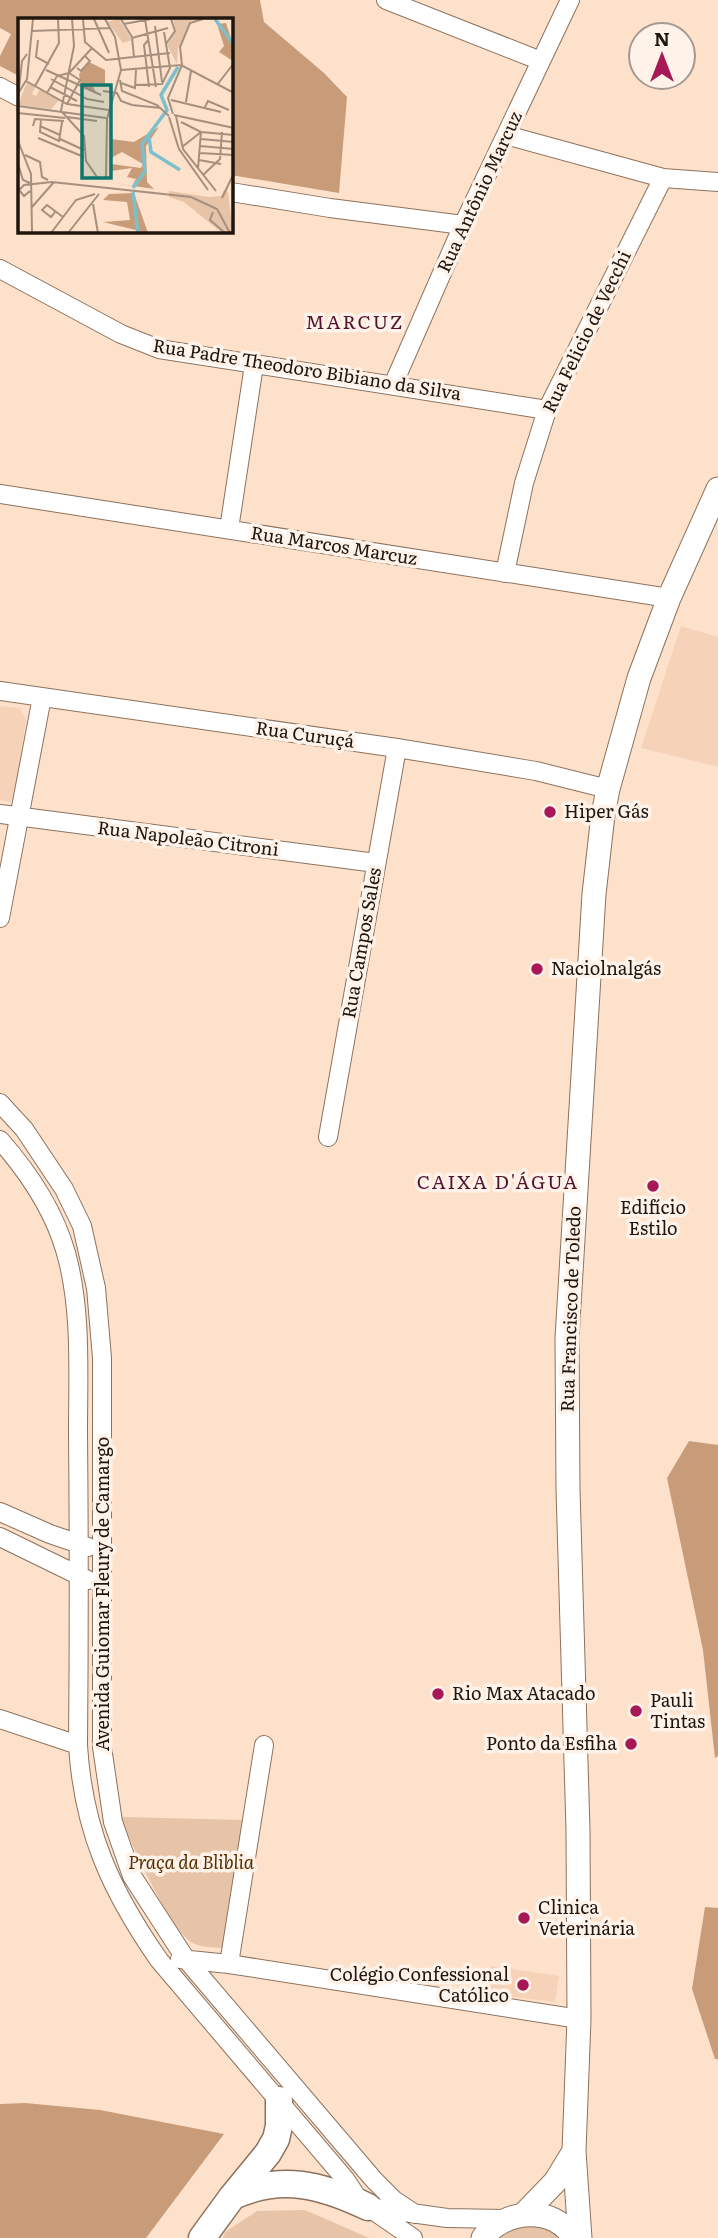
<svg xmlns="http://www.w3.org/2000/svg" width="718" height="2238" font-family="Literata,serif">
<rect width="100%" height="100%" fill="#fee1ca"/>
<path fill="#f6d3b8" d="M681 626 718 637V767L641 748Z
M0 706 20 708 26 720 14 797 10 802 0 800Z
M491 1966 559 1976 555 2002 487 1994Z"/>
<path fill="#e7c4a7" d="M121 1817 243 1820 224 1948C213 1947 201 1948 191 1942 170 1928 130 1843 121 1817Z
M305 2210 369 2238H223L225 2232 257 2211Z
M527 2224 548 2228 561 2238H496L506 2230Z"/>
<path fill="#c89c78" d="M0 0H260L264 22 324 73 347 97 339 193 231 175V19H19V76L0 66V56L11 34 0 28Z
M689 1441 718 1445V1756L715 1758 703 1650 667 1478Z
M705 1907 718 1908V2059H715L692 1989Z
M25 2103 100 2110 224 2134 146 2238H0V2104Z"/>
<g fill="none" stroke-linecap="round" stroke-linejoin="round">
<g stroke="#8c725d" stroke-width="20">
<path id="minor" d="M386 0 541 61
M0 87 19 97
M506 135 663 178 718 182
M231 192 330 208 463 225
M0 269 121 334 159 349 547 410
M393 385 463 225 570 0
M0 494 669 598
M229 529 254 365
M505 573 524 483 547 410 663 178
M0 691 397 748 536 771 608 789
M0 814 376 863
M0 918 42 697
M0 1103 24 1129 64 1189 82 1226 96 1288 102 1358V1747L113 1822 132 1876 185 1958 374 2180 394 2200 415 2214
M328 1137 397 748
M0 1140C29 1173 54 1210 66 1253 82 1310 78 1374 78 1432 79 1537 79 1641 78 1745 83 1830 111 1891 159 1960L345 2179 361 2203
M0 1512 50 1534 88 1547
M0 1537 88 1580
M0 1719 78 1745
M180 1959 229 1964 579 2019
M229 1964 264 1745
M368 2207 447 2218 504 2219
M374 2211 413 2238"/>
</g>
<g stroke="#8c725d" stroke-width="25">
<path id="major" d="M524 2214 555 2182 574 2151
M483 2238C504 2209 554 2205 574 2238
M580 2238 574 2151 579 2019 578 1830 568 1489 567 1338 594 894 603 815 608 789 639 678 669 598 718 489"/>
</g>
<g stroke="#8c725d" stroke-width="29">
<path id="highway" d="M233 2196C282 2174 322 2185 368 2207
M202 2238 232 2197 268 2153 276 2139 279 2126V2100"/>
</g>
<use href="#minor" stroke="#fff" stroke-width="18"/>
<use href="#major" stroke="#fff" stroke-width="23"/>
<use href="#highway" stroke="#fff" stroke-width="26"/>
</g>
<g fill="#a71857" stroke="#fef2e9" stroke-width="2.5">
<circle cx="550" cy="812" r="7"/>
<circle cx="537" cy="969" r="7"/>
<circle cx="653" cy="1186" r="7"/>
<circle cx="438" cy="1694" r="7"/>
<circle cx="636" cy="1711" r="7"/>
<circle cx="631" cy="1744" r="7"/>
<circle cx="524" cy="1918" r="7"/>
<circle cx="523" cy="1985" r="7"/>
</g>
<g text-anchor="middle" stroke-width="7" stroke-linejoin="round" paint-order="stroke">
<g font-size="18" fill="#20160e" stroke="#fef2e9">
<text transform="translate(480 192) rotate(-65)" y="6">Rua Antônio Marcuz</text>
<text transform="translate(587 332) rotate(-64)" y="6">Rua Felicio de Vecchi</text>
<text transform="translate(307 370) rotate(9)" y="6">Rua Padre Theodoro Bibiano da Silva</text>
<text transform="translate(334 546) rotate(9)" y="6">Rua Marcos Marcuz</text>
<text transform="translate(305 735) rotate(8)" y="6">Rua Curuçá</text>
<text transform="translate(188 839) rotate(7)" y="6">Rua Napoleão Citroni</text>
<text transform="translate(362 943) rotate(-80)" y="6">Rua Campos Sales</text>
<text transform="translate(571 1309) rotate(-88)" y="6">Rua Francisco de Toledo</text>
<text transform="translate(103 1594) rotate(-90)" y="6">Avenida Guiomar Fleury de Camargo</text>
</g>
<g font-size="18" fill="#20160e" stroke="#fef2e9" text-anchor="start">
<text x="564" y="818">Hiper Gás</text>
<text x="551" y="975">Naciolnalgás</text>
<text x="653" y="1214" text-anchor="middle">Edifício<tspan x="653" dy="21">Estilo</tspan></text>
<text x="452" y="1700">Rio Max Atacado</text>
<text x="650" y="1707">Pauli<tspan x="650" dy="21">Tintas</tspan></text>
<text x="617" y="1750" text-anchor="end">Ponto da Esfiha</text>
<text x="538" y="1914">Clinica<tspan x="538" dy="21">Veterinária</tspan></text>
<text x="509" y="1981" text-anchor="end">Colégio Confessional<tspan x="509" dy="21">Católico</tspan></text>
</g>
<g font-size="18" font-style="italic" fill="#572e00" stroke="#fef2e9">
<text x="191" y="1869">Praça da Bliblia</text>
</g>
<g font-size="19" letter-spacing="2" fill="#55122c" stroke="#fef2e9">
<text x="355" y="329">MARCUZ</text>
<text x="498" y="1189">CAIXA D'ÁGUA</text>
</g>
</g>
<g transform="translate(18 18)">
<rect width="215" height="215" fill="#fee1ca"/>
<path d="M101 1 114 22 105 25 89 4ZM155 1H182L173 3 160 30 159 46 149 27 158 13ZM9 64 17 69 14 76 18 78 22 71 41 82 33 91 0 87ZM206 172 210 174 215 215H204L166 184 151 179V173L191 179 203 178Z" fill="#e7c4a7"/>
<path d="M208 5 215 26V43L201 34 206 28 199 6ZM71 44 87 52V67L74 66 78 75 63 68 61 56ZM141 109 128 128 129 164 136 171 96 165 114 168 118 161 109 159 114 150 93 153V146L123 150 125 146 104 134 93 140V121L116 124ZM116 175 130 215 85 204 112 202 109 184 85 182 91 176Z" fill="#c89c78"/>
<path fill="none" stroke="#7bc0cc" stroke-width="3.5" d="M197 1 216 27M131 119 133 134 162 152M115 170 127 153 124 126 149 92 143 77 160 49M115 174 120 215"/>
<path fill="none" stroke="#a5907f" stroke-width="2" d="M54 1 56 28 43 93 66 118 68 143 79 159M65 1 67 24 88 42 152 35M76 1 91 35M87 1 97 19 103 52 89 101 88 160M103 1 114 19 116 39M127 1 138 69M106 6 133 1M137 8 144 64M14 13 92 10M114 20 150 10M20 22 18 39 31 46M148 26 157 13 153 1M59 50 63 53 72 43 67 38M28 52 83 77M103 52 163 47 216 75M51 55 74 30M33 61 69 81 86 84M102 62 104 73 139 87 151 98M8 63 49 86 91 92M103 65 117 70 118 52M117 67 144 66 152 50 146 14M199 67 216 45M17 68 41 25 40 1M32 69 59 83M131 69 126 27 131 21M85 73 99 75 103 83 114 87 143 90M1 74 9 61 15 1M29 75 39 58 51 55M0 80 4 43 9 36M153 82 203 94M168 84 173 53M49 86 62 62 51 55M0 88 88 100M187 89 190 83 211 92M0 95 47 100M155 96 150 80 164 47 162 29 172 5 185 1M156 97 216 110M158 98 165 131 198 173M49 99 79 103M151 99 161 131 190 172M23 101 22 114 41 123 44 104M163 104 183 114 216 117M15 108 17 101 46 103M22 108 42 117M20 120 66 139M42 121 68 133M183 121 216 124M0 123 13 156 14 215M182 128 216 131M164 129 183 114M182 135 216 137M7 137 22 144 24 159 30 162M181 142 203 146M0 146 5 162 12 165M180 150 183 114M185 157 202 141 204 114M12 173 6 178 1 172 6 167 34 164 173 179 199 191 212 215M204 180 216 155M75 186 80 215M14 189 36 164M37 194 33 199 24 192 29 187 45 199M195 194 192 202 207 215M33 215 58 182 77 176M50 215 81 176"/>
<path fill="#0f766e" fill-opacity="0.15" stroke="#0f766e" stroke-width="3.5" d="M64 67H93V160H64Z"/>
<rect width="215" height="215" fill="none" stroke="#20160e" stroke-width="3.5"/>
</g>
<g transform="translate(662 56)"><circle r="33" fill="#fef2e9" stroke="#a59a91" stroke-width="2"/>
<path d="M0-5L12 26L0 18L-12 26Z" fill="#a71857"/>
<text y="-10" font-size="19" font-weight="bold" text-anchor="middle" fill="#20160e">N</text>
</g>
</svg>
